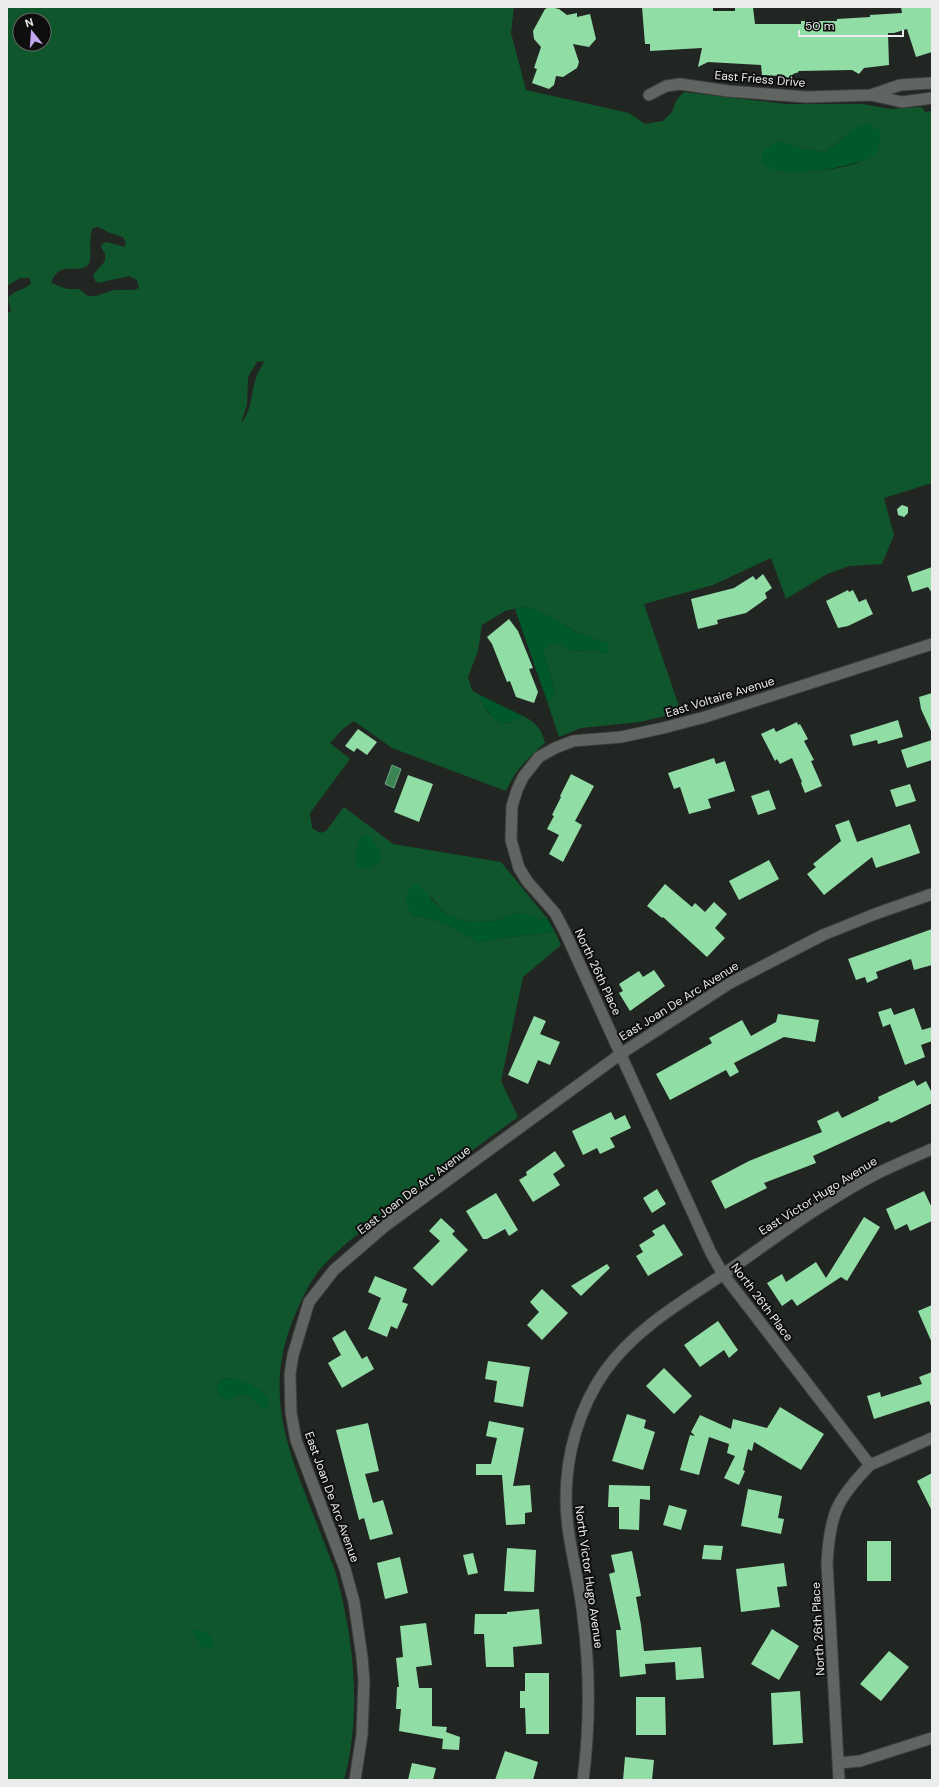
<svg xmlns="http://www.w3.org/2000/svg" width="939" height="1787" font-family="'DM Sans',sans-serif">
<rect width="100%" height="100%" fill="#222623"/>
<path fill="#10562c" fill-rule="evenodd" d="M7 7H514L511 33 526 90 629 113 645 124 663 121 672 112 677 99 684 92 786 104H863L890 109 920 107 923 108 925 112 932 111V483L884 498 894 535 882 564 849 566 827 574 786 599 771 558 713 585 644 604 681 712 640 722 581 728 559 737 548 704 556 693 543 652 550 643 559 644 573 651 592 650 606 654 607 643 578 633 559 621 528 606 505 611 482 625 478 651 468 677 472 690 478 694 488 713 507 724 523 716C536 722 542 730 545 743 527 759 516 769 506 791L392 748 354 721 344 728 330 743 350 759 310 813 312 828 320 833 326 831 344 807 393 844 501 862 547 918 539 919 519 912 496 920 479 922 463 921 446 914 431 897 411 915C438 919 456 928 478 943 503 935 529 937 555 932L561 945 523 977 501 1081 518 1117C481 1144 444 1171 407 1198 379 1218 345 1241 322 1267 308 1283 300 1303 292 1322 261 1403 294 1462 322 1537 327 1550 332 1562 336 1574 354 1640 362 1713 344 1780H7V313L11 311 8 298C14 290 24 290 31 284L30 278H20L7 286ZM20 20H44V44H20ZM852 130 879 148C859 174 801 172 772 169L778 141 804 149 826 152ZM98 227 110 233 123 237 126 243 124 247 107 242 103 243 101 247 105 254V261L93 275 95 281 98 283 129 276 137 280 139 288 134 290H113L96 296H88L79 289H67L51 283C59 260 76 274 87 266 94 261 87 238 93 228ZM264 361C262 367 259 370 257 375 251 390 252 413 241 423L247 405 248 377 257 362ZM234 1378 262 1409 249 1396 239 1395 216 1386 221 1379Z"/>
<path fill="#00592a" d="M866 124 881 131C880 140 881 151 872 156 854 168 793 176 772 169 768 168 765 165 762 162V152L778 141 804 149 826 152 852 130Z
M528 606 559 621 578 633 607 643 610 651 606 654 592 650 573 651 559 644 550 643 543 652 556 693 548 704 515 609Z
M478 694 523 716C518 719 511 723 505 724 494 725 482 703 478 694Z
M368 835 377 845 381 860C372 868 365 873 355 864L358 844 362 836Z
M417 884 446 914 463 921 479 922 496 920 519 912 539 919 547 918 555 932C529 937 503 935 478 943 456 928 438 919 411 915L406 904 408 890Z
M234 1378C247 1382 272 1391 267 1408L262 1409 249 1396 239 1395 228 1400 219 1395 216 1386 221 1379Z
M200 1629 210 1636 214 1644 211 1650 200 1645 192 1630Z"/>
<path fill="#3a8553" stroke="#6fa481" d="M392 765 401 769 394 788 385 784Z"/>
<path fill="#91dda6" d="M550 7 559 9 567 15 577 13V17L590 14 596 39 589 47 573 44 579 62 577 68 563 77 556 76 554 85 549 89 532 83 537 69 534 68 541 47 534 39 533 31 545 9Z
M642 7H713V11H735V7H753L755 24H801V21H837V19L870 17V15L902 13 901 7H932V52L916 57 907 29 894 33H888L889 65 864 68 859 74 852 70 798 71 799 72 793 74 790 80 781 76 762 75 761 65 708 62 698 67 702 48 650 51V44H645Z
M902 505 908 507V513L904 517 898 515 897 509Z
M932 567V593L928 587 912 592 907 576Z
M763 574 772 588 765 593 767 598 746 613 717 620 718 624 698 629 691 599 734 588 753 576 756 580Z
M848 590 849 592 853 590 859 602 866 599 873 614 848 626 838 628 826 601Z
M509 619 518 631 533 668 529 669 538 692 534 703 516 697 510 681 507 682 492 644 487 637Z
M932 693V733L921 709 919 697Z
M898 720 903 737 878 744 877 740 853 746 850 735Z
M797 722 798 725 800 724 808 739 804 741 814 760 811 761 822 786 805 793 801 783 802 782 792 758 780 764 777 759 775 761 761 734 774 728 776 732Z
M358 729 377 742 367 755 357 748 354 752 345 746Z
M932 740V760L907 768 901 750Z
M714 758 716 764 725 761 735 791 708 799 711 808 689 814 680 787 674 789 668 773Z
M571 774 594 786 575 821 582 825 563 862 549 854 559 835 547 829 554 816 552 815 561 797 560 796Z
M408 775 433 784 419 822 394 812Z
M910 784 916 801 896 807 890 790Z
M769 790 776 809 758 815 751 796Z
M849 820 857 842 910 824 920 853 876 868 872 857 824 895 807 874 816 867 813 864 841 841 835 825Z
M769 860 779 879 739 900 729 881Z
M665 884 692 907 695 903 705 912 714 902 727 914 715 928 725 938 707 957 663 917 662 918 647 906Z
M932 929V965L914 970 911 959 876 972 878 978 867 983 865 977 856 980 848 959Z
M654 970 665 986 630 1011 619 993 623 991 619 984 639 971 643 977Z
M891 1008 894 1015 914 1008 922 1030 932 1027V1041L921 1045 925 1057 905 1065 890 1024 883 1027 878 1012Z
M778 1014 819 1020 815 1042 784 1037 734 1063 739 1072 730 1077 726 1070 670 1100 656 1074 712 1043 709 1038 742 1020 751 1036 776 1022Z
M534 1016 546 1021 540 1034 560 1042 550 1065 538 1060 528 1084 508 1075Z
M914 1080 917 1086 926 1081 932 1093V1103L891 1123 889 1121 813 1156 816 1163 764 1183 767 1188 725 1209 711 1181 749 1161 822 1132 817 1121 838 1111 842 1118 879 1100 878 1097Z
M611 1112 615 1120 625 1115 631 1128 610 1138 615 1147 600 1154 597 1148 583 1155 572 1131Z
M555 1151 565 1166 553 1174 560 1185 533 1202 519 1180 527 1175 526 1172Z
M657 1189 666 1204 652 1213 643 1198Z
M924 1191 932 1208V1221L910 1231 907 1224 895 1230 886 1209Z
M496 1193 518 1230 509 1236 505 1229 487 1239H483L466 1211Z
M864 1217 880 1227 847 1281 841 1277 797 1306 792 1299 782 1306 767 1283 782 1274 786 1282 816 1262 826 1278Z
M441 1218 455 1231 452 1234 468 1250 432 1286 413 1268 440 1241 429 1231Z
M664 1224 683 1255 648 1276 636 1256 643 1252 639 1245 655 1235 652 1231Z
M607 1264 610 1268 581 1296 571 1286Z
M375 1276 407 1289 402 1302 408 1304 397 1329 391 1326 387 1337 368 1329 381 1298 368 1292Z
M542 1289 568 1313 542 1340 527 1325 539 1312 530 1302Z
M932 1305V1343L918 1311Z
M718 1321 738 1350 729 1358 724 1350 700 1367 684 1345Z
M345 1330 362 1359 367 1356 374 1369 342 1388 328 1363 341 1355 332 1338Z
M488 1361 530 1367 523 1407 494 1402 497 1381 485 1379Z
M664 1368 692 1396 674 1414 646 1386Z
M932 1372V1408L929 1401 874 1419 867 1396 880 1392 881 1397 922 1384 919 1377Z
M780 1407 824 1434 801 1470 754 1442 752 1451 748 1449 743 1470 745 1471 739 1485 724 1478 735 1456 727 1453 729 1444 709 1437 699 1475 680 1470 690 1435 695 1436 691 1432 700 1415 731 1429 733 1419 767 1428Z
M627 1414 646 1420 644 1428 655 1432 643 1470 612 1461Z
M489 1421 524 1428 513 1486 530 1485 532 1512 525 1513V1524L506 1525 502 1475H476V1464H491L497 1438 486 1436Z
M368 1423 379 1471 365 1474 373 1503 383 1500 393 1534 370 1540 364 1518 359 1520 336 1430Z
M932 1473V1511L917 1481Z
M609 1485 650 1486V1500L640 1499 639 1530 619 1529V1507H608Z
M748 1489 782 1496 778 1518 784 1519 781 1534 741 1526Z
M669 1505 687 1510 681 1530 663 1525Z
M867 1541H891V1581H867Z
M704 1545 723 1546 721 1560 702 1559Z
M507 1548 536 1550 534 1592 504 1591Z
M632 1551 641 1596 636 1597 641 1625 644 1651 701 1647 704 1678 676 1680 675 1662 645 1664 646 1674 620 1677 616 1630H621L609 1574 615 1572 611 1555Z
M473 1553 478 1573 468 1575 463 1555Z
M400 1557 408 1593 385 1599 377 1563Z
M784 1563 787 1586 777 1587 780 1607 741 1612 736 1569Z
M539 1609 542 1644 513 1647 514 1667H486L484 1634H474L475 1614H507V1612Z
M426 1623 432 1665 416 1667 419 1688H432V1726L447 1727 446 1732 460 1737 459 1750 442 1749 443 1739 399 1731 401 1709H396L397 1687H399L396 1658 403 1657 400 1626Z
M772 1629 799 1646 779 1680 751 1664Z
M889 1651 909 1667 881 1701 860 1684Z
M525 1673H549V1734H526L525 1708H520V1691H525Z
M800 1691 803 1743 773 1745 771 1693Z
M636 1697H665L666 1735H636Z
M505 1751 538 1762 533 1780H495Z
M625 1757 654 1760 652 1780H623Z
M412 1763 436 1768 433 1780H408Z"/>
<g fill="none" stroke-linecap="round" stroke-linejoin="round">
<g stroke="#3d403d" stroke-width="13">
<path id="street" d="M649 95 666 86 680 84 728 91 806 97 871 95 902 102 932 98
M871 95 900 85 932 83
M870 1465 932 1438
M838 1763 860 1761 932 1738
M355 1780 362 1734 364 1681 362 1657 354 1602 345 1569 296 1440 291 1413 290 1374 293 1355 309 1302 334 1270 385 1226 622 1053 730 983 823 935 875 914 932 894
M583 1780C590 1726 590 1670 583 1616 579 1577 566 1538 566 1499 566 1454 579 1408 605 1371 636 1328 682 1302 725 1273 775 1238 825 1200 880 1172 897 1164 915 1156 932 1149
M839 1780 827 1563C830 1514 836 1500 870 1465L723 1274 711 1253 565 932 555 913 527 881 519 868 511 840 512 806 517 790 523 777 539 757 555 748 573 741 621 737 663 728 705 717 932 644"/>
</g>
<use href="#street" stroke="#616562" stroke-width="11"/>
</g>
<g text-anchor="middle" stroke-width="4" stroke-linejoin="round" paint-order="stroke">
<g font-size="12" fill="#eaedeb" stroke="#0d0e0d">
<text transform="translate(760 79) rotate(5)" y="4">East Friess Drive</text>
<text transform="translate(720 697) rotate(-17)" y="4">East Voltaire Avenue</text>
<text transform="translate(598 972) rotate(65)" y="4">North 26th Place</text>
<text transform="translate(679 1001) rotate(-32)" y="4">East Joan De Arc Avenue</text>
<text transform="translate(414 1190) rotate(-37)" y="4">East Joan De Arc Avenue</text>
<text transform="translate(818 1196) rotate(-32)" y="4">East Victor Hugo Avenue</text>
<text transform="translate(762 1302) rotate(53)" y="4">North 26th Place</text>
<text transform="translate(332 1497) rotate(70)" y="4">East Joan De Arc Avenue</text>
<text transform="translate(589 1577) rotate(82)" y="4">North Victor Hugo Avenue</text>
<text transform="translate(818 1629) rotate(-93)" y="4">North 26th Place</text>
</g>
</g>
<rect width="939" height="1787" fill="none" stroke="#eaedeb" stroke-width="16"/>
<g transform="translate(32 32) rotate(343)"><circle r="19" fill="#0d0e0d" stroke="#656766"/>
<path d="M0-3L7 15L0 10L-7 15Z" fill="#c4a7f1"/>
<text y="-6" font-size="11" font-weight="bold" text-anchor="middle" fill="#eaedeb">N</text>
</g>
<path d="M799 30v6h104v-6" fill="none" stroke="#eaedeb" stroke-width="2"/>
<text x="805" y="30" font-size="12" fill="#eaedeb" stroke="#0d0e0d" stroke-width="3" paint-order="stroke">50 m</text>
</svg>
